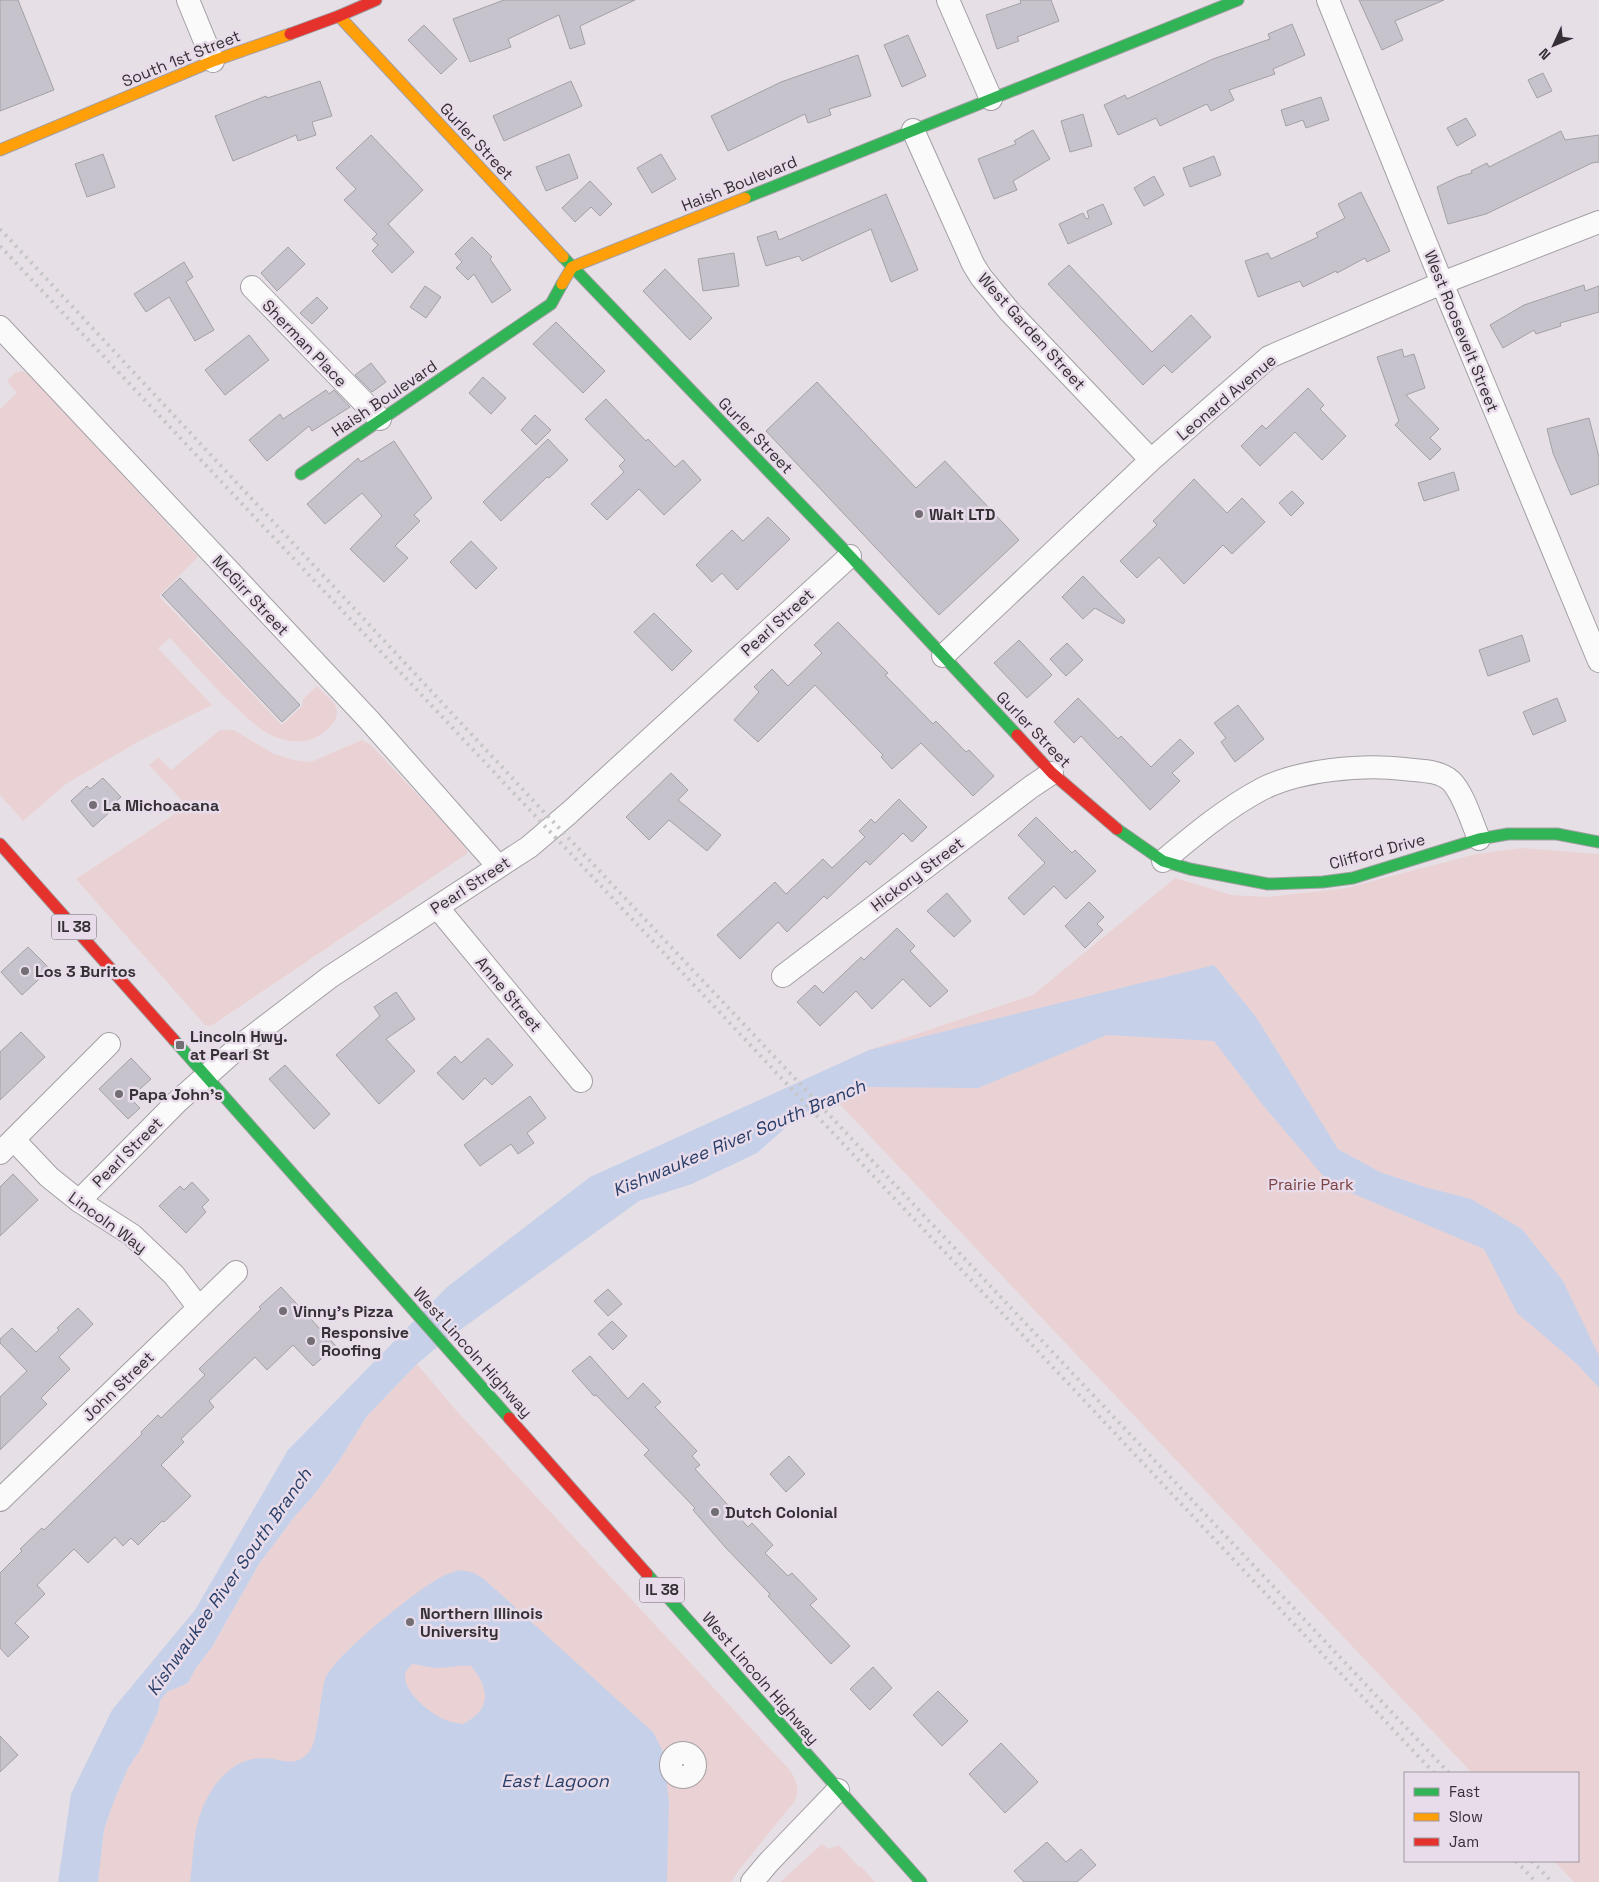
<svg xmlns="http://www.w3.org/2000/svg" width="1599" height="1882" font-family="'Space Grotesk',sans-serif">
<rect width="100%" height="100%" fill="#e6e0e6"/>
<path fill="#ead2d4" d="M22 371 31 376 198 557 159 596 282 725 303 705V699L317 686C322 692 331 698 335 705 344 720 321 737 309 740 298 743 285 741 275 737 263 732 253 723 244 715 217 691 194 664 170 638L158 648 212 705 141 740 66 784 23 821 0 795V409L17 393 7 381 15 373Z
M220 730H234L274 754 294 760 311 762 362 740 371 745 462 842 468 853 211 1026 205 1025 76 879 187 806 149 765 158 757 171 770Z
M1522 848 1599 854V1882H1574L1554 1861H1578V1773H1472L814 1077 869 1050 1033 995 1175 878 1232 895 1267 897 1346 888 1476 854Z
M417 1364 455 1409 788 1768C796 1778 801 1790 794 1802L739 1870 731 1882H98L104 1830 112 1806 128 1768 140 1750 158 1712 160 1701 167 1692 188 1683 196 1668 212 1647 259 1564 295 1516 313 1496 339 1461 367 1416Z
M822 1844 829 1849 839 1845 859 1867 861 1866 875 1882H780Z"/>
<path fill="#c6d1e9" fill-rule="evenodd" d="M1214 965 1256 1017 1338 1149 1380 1172 1425 1187 1471 1199 1522 1229 1563 1281 1599 1356V1388L1577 1364 1517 1313 1484 1249 1330 1184 1262 1104 1214 1041 1107 1035 978 1088 866 1087 801 1114 757 1153 692 1184 639 1201 442 1343 417 1364 367 1416 339 1461 313 1496 295 1516 259 1564 212 1647 196 1668 188 1683 167 1692 160 1701 158 1712 140 1750 128 1768 112 1806 104 1830 98 1882H58L71 1794 112 1710 195 1610 288 1450 447 1287 590 1177 869 1050Z
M459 1570 472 1572 484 1579 653 1732 664 1753 662 1767 666 1778 669 1802 667 1882H190C193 1861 193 1838 199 1818 208 1789 229 1758 263 1758 281 1758 295 1769 309 1752 318 1743 320 1695 325 1679 333 1656 421 1586 445 1575 449 1573 454 1572 459 1570ZM413 1664C421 1665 430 1668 438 1668 450 1668 458 1665 471 1666 490 1689 492 1709 463 1724 456 1723 450 1722 443 1719 428 1712 388 1680 413 1664Z"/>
<path fill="#c7c3cd" stroke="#a3a0a5" d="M0 0H18L54 90 0 111Z
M504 0H635L580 26 585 44 570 49 559 15 508 39 511 47 470 62 453 19Z
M1020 0H1051L1059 21 1017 37 1019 41 997 49 986 15 1021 3Z
M1359 0H1444L1395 21 1403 40 1382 50Z
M1292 24 1305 55 1273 69 1275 74 1229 90 1234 100 1211 111 1207 104 1160 126 1156 118 1118 135 1104 105 1125 95 1127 99 1213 59 1270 39 1268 34Z
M424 25 457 59 441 74 408 40Z
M908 35 926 76 902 87 884 45Z
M858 55 871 96 829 109 831 115 808 123 805 114 728 151 711 116 781 82Z
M1543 73 1552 91 1537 98 1528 80Z
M320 81 332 116 312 122 316 135 298 141 296 135 233 161 215 116 266 96 267 98Z
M571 81 582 106 504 141 493 116Z
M1321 97 1329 120 1306 128 1303 120 1286 126 1281 110Z
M1083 114 1092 146 1070 152 1061 121Z
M1466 118 1476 135 1457 146 1447 128Z
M1033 130 1050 159 1013 181 1017 190 994 199 978 159 1016 144 1014 141Z
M1561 131 1565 140 1599 135V162L1592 163 1486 214 1448 224 1437 187 1458 177 1472 173 1471 171 1487 163 1489 167Z
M371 135 423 190 388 224 414 252 392 273 372 251 378 245 372 239 377 234 344 200 356 189 336 168Z
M103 154 115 187 87 197 75 164Z
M569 154 578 178 546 191 536 167Z
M661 154 676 179 652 193 637 168Z
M1214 156 1221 175 1190 187 1183 168Z
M1154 176 1164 195 1144 206 1134 188Z
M590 181 612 204 600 216 591 207 575 222 562 208Z
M1361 192 1390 251 1367 262 1365 258 1337 273 1336 271 1303 287 1300 281 1258 297 1245 261 1268 253 1271 259 1318 237 1316 233 1345 218 1338 204Z
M886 194 918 270 891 282 871 229 802 261 799 256 766 266 757 237 776 231 779 240Z
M1103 204 1112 224 1068 244 1059 224 1083 213 1086 219 1089 218 1087 211Z
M472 237 492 257 490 259 511 290 492 303 474 274 468 280 456 268 462 262 455 254Z
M288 247 305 264 277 291 261 273Z
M734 253 739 286 703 291 698 259Z
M184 262 193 277 186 282 214 330 195 341 169 297 146 312 134 294Z
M1069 265 1152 352 1191 315 1211 337 1172 373 1164 365 1143 385 1048 284Z
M665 269 712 318 690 340 643 291Z
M1584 285 1585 291 1599 286V312L1560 323 1561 326 1536 334 1534 330 1503 348 1490 325 1524 305Z
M425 286 441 297 426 318 410 307Z
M317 297 328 308 312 324 300 313Z
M556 322 605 371 583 393 533 344Z
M249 335 269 360 225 395 205 370Z
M1402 349 1404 357 1414 354 1425 388 1406 395 1439 429 1430 438 1441 449 1430 460 1395 425 1399 421 1377 357Z
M371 363 386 382 372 392 355 375Z
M483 377 506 398 491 414 469 393Z
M817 382 916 488 945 461 1019 540 939 615 766 431Z
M1308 388 1324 405 1320 409 1346 436 1322 460 1295 432 1260 466 1241 446 1262 425 1266 429Z
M326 390 329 394 334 390 350 407 312 431 309 426 267 461 249 440 280 414 283 419Z
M606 399 646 441 648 439 675 467 683 460 701 480 664 515 639 489 607 520 591 504 624 472 619 466 625 460 585 419Z
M535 415 551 430 536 445 521 430Z
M1589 418 1599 457V484L1571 495 1553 453 1547 429Z
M548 439 568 460 549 478 547 477 501 521 483 502Z
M394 441 432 498 414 515 420 521 395 546 408 558 384 582 350 549 382 516 362 493 325 524 307 504 358 458 361 462Z
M1454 472 1459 490 1424 501 1418 483Z
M1194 479 1227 513 1242 498 1265 522 1232 554 1223 545 1184 584 1159 557 1137 578 1120 561 1157 525 1153 521Z
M1292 491 1304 503 1291 516 1279 503Z
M768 517 790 539 737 590 722 573 712 582 696 565 732 530 743 541Z
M471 541 497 568 476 589 450 562Z
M1083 576 1125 620 1123 624 1095 608 1083 619 1062 597Z
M180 578 300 705 282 722 162 595Z
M654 613 692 651 672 671 634 632Z
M838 622 888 673 885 675 933 724 936 721 966 752 969 750 994 776 973 796 921 743 892 769 881 757 883 755 815 685 758 742 734 720 759 692 754 687 772 669 788 686 822 653 814 645Z
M1522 635 1530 661 1488 676 1479 650Z
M1019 640 1052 675 1027 698 994 663Z
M1067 643 1083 660 1066 676 1050 659Z
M1078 698 1118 739 1121 736 1151 767 1180 739 1194 753 1172 773 1180 781 1150 810 1081 736 1074 743 1054 722Z
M1557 698 1566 721 1533 735 1523 712Z
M1238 705 1264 739 1235 762 1221 742 1226 738 1214 723Z
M671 773 688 790 678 800 721 835 707 851 669 820 649 840 626 817Z
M103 778 121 797 108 809 110 812 93 827 71 801 87 786 90 789Z
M899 799 927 827 912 842 903 833 870 865 866 861 827 899 824 896 787 932 778 922 740 959 717 935 775 882 786 894 823 859 832 868 865 837 859 831 871 819 875 823Z
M1036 817 1072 853 1075 850 1096 871 1066 899 1054 886 1024 915 1008 898 1045 863 1018 835Z
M947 893 971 921 954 937 927 911Z
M1089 902 1104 917 1097 924 1103 930 1085 948 1065 926Z
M897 928 915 946 910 951 948 991 930 1007 903 979 872 1009 856 991 820 1026 797 1002 815 985 823 993 861 957 864 960Z
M28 947 50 969 22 995 1 972Z
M396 992 415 1019 386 1039 415 1071 379 1104 336 1055 380 1016 374 1007Z
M21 1032 45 1057 0 1100V1052Z
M488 1038 513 1065 492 1085 485 1078 463 1100 437 1073 455 1056 461 1063Z
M131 1058 151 1079 130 1098 140 1108 128 1119 99 1089Z
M285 1065 330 1114 314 1129 269 1079Z
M530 1096 546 1118 527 1133 534 1143 518 1154 511 1144 480 1166 464 1145Z
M13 1174 38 1200 0 1236V1187Z
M192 1182 209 1200 202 1207 206 1212 186 1233 159 1206 180 1186 184 1190Z
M281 1287 336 1346 313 1366 293 1345 267 1370 255 1357 209 1401 214 1407 181 1439 184 1442 161 1465 191 1496 164 1522 162 1521 138 1545 131 1538 123 1546 115 1537 88 1563 74 1549 37 1585 45 1594 15 1623 29 1637 8 1657 0 1648V1573L22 1551 20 1549 42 1528 44 1530 142 1434 141 1432 158 1415 161 1418 205 1375 199 1369 261 1309 259 1307Z
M608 1289 622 1304 608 1316 594 1301Z
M78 1308 93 1324 59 1357 70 1369 41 1398 47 1404 0 1450V1397L27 1371 0 1343V1339L12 1328 36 1352 59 1330 57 1328Z
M612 1321 627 1336 613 1350 598 1334Z
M590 1356 628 1399 643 1383 661 1402 655 1407 697 1451 692 1456 700 1465 695 1469 748 1527 752 1523 773 1545 765 1553 788 1576 792 1573 817 1599 810 1605 850 1646 831 1664 768 1596 770 1594 726 1548 693 1510 695 1508 644 1455 649 1450 596 1395 594 1396 572 1371Z
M789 1456 805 1474 786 1492 770 1474Z
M873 1667 892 1688 870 1710 850 1689Z
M938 1691 968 1721 942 1746 913 1715Z
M0 1736 18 1755 0 1772Z
M1001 1743 1038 1782 1005 1813 969 1774Z
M1047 1842 1066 1862 1081 1849 1096 1865 1077 1882H1024L1014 1871Z"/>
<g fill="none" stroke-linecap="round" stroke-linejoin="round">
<g stroke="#a39fa4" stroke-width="24">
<path id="street" d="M188 0 213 61
M948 0 991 99
M1328 0 1442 283 1599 661
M913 130 973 264 981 277 1010 312 1151 460
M252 287 380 419
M0 327 369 720 498 866
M943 656 1151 460 1269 357 1442 283 1599 222
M1163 861C1194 835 1226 808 1262 789 1299 770 1363 764 1404 769 1419 771 1439 770 1451 781 1464 794 1472 823 1479 839
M437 907 581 1081
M783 976 1031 787 1052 773
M14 1140 49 1177 79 1201 132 1235 174 1275 199 1308
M0 1153 109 1044
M79 1201 177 1102 241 1045 330 977 529 847 569 813 850 556
M0 1500 236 1272
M671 1765a12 12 0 1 1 24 0a12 12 0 1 1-24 0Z
M752 1882 768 1863 838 1790"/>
</g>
<g stroke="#a39fa4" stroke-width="13">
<path id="fast" d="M745 198 1238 0
M563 257 850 556 1017 735
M301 474 551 304 562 284
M1117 829 1163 861 1190 869 1268 884 1323 882 1353 878 1479 839 1508 834H1557L1599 842
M174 1040 509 1418
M647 1574 921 1882"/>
</g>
<g stroke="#a39fa4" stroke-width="13">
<path id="slow" d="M339 16 563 257
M0 150 213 61 290 34
M562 284 572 267 745 198"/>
</g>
<g stroke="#a39fa4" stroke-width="13">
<path id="jam" d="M290 34 339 16 376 0
M1017 735 1052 773 1117 829
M0 844 174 1040
M509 1418 647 1574"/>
</g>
<use href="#street" stroke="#fbfafb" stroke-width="22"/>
<use href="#fast" stroke="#30b455" stroke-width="11"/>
<use href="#slow" stroke="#ff9f0a" stroke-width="11"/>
<use href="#jam" stroke="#e5322d" stroke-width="11"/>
<path stroke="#c7c6c7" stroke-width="4" stroke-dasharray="2.5 5" stroke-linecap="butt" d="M0 229 544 812 1449 1773
M0 246 1434 1773
M1516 1861 1536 1882
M1532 1861 1552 1882"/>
</g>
<g fill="#736e73" stroke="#e8dcea" stroke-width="2">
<circle cx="919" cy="514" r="5"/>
<circle cx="93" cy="805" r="5"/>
<circle cx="25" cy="971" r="5"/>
<rect x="175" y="1040" width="10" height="10" rx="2.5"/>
<circle cx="119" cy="1094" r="5"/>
<circle cx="283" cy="1311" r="5"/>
<circle cx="311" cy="1341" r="5"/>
<circle cx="715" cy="1512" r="5"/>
<circle cx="410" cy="1622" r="5"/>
</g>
<g text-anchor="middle" stroke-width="5" stroke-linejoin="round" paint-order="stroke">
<g fill="#e8dcea" stroke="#6b646b" stroke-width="1">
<rect x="51.5" y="914.5" width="45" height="25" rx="4"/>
<rect x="639.5" y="1577.5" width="45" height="25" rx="4"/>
</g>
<g font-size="15" font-weight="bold" fill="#353035">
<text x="74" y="932">IL 38</text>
<text x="662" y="1595">IL 38</text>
</g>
<g font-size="16" fill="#353035" stroke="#e8dcea">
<text transform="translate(181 58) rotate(-22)" y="6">South 1st Street</text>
<text transform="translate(477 141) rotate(47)" y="6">Gurler Street</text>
<text transform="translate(739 183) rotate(-22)" y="6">Haish Boulevard</text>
<text transform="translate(1032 331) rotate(48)" y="6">West Garden Street</text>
<text transform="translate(1462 331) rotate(68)" y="6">West Roosevelt Street</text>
<text transform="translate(305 343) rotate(46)" y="6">Sherman Place</text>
<text transform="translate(1226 397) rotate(-40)" y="6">Leonard Avenue</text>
<text transform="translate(384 398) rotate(-34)" y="6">Haish Boulevard</text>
<text transform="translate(756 435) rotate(46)" y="6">Gurler Street</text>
<text transform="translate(251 595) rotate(47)" y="6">McGirr Street</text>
<text transform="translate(777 622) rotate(-42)" y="6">Pearl Street</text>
<text transform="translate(1034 729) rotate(46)" y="6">Gurler Street</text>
<text transform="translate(1377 851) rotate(-15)" y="6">Clifford Drive</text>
<text transform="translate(917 874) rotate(-37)" y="6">Hickory Street</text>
<text transform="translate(470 885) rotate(-33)" y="6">Pearl Street</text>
<text transform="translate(509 994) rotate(50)" y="6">Anne Street</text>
<text transform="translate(127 1152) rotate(-45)" y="6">Pearl Street</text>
<text transform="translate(108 1222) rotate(36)" y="6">Lincoln Way</text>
<text transform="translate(473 1352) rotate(48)" y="6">West Lincoln Highway</text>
<text transform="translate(118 1386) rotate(-44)" y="6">John Street</text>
<text transform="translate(761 1678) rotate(49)" y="6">West Lincoln Highway</text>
</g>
<g font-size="16" font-weight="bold" fill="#353035" stroke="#e8dcea" text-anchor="start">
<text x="929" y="520">Walt LTD</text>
<text x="103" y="811">La Michoacana</text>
<text x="35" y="977">Los 3 Buritos</text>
<text x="190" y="1042">Lincoln Hwy.<tspan x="190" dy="18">at Pearl St</tspan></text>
<text x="129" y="1100">Papa John's</text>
<text x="293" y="1317">Vinny's Pizza</text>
<text x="321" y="1338">Responsive<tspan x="321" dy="18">Roofing</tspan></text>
<text x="725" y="1518">Dutch Colonial</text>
<text x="420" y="1619">Northern Illinois<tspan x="420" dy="18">University</tspan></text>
</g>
<g font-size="16" fill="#7d4342" stroke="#e8dcea">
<text x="1311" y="1190">Prairie Park</text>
</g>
<g font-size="18" font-style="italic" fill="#293f6a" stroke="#e8dcea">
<text transform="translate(739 1138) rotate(-23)" y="6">Kishwaukee River South Branch</text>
<text transform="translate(229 1582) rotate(-55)" y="6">Kishwaukee River South Branch</text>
<text x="555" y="1787">East Lagoon</text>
</g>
</g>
<rect x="1404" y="1772" width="175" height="90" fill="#e8dcea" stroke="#a097a2"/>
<rect x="1414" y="1788" width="25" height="8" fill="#30b455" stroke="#a097a2"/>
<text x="1449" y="1797" font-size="15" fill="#353035">Fast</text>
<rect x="1414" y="1813" width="25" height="8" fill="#ff9f0a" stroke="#a097a2"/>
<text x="1449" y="1822" font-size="15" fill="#353035">Slow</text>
<rect x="1414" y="1838" width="25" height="8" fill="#e5322d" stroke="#a097a2"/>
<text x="1449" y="1847" font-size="15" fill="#353035">Jam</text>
<g transform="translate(1554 45) rotate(226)" stroke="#e8dcea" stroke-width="4" paint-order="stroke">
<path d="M0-4L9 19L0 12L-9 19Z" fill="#353035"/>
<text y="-8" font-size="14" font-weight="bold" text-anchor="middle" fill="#353035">N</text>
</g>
</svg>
